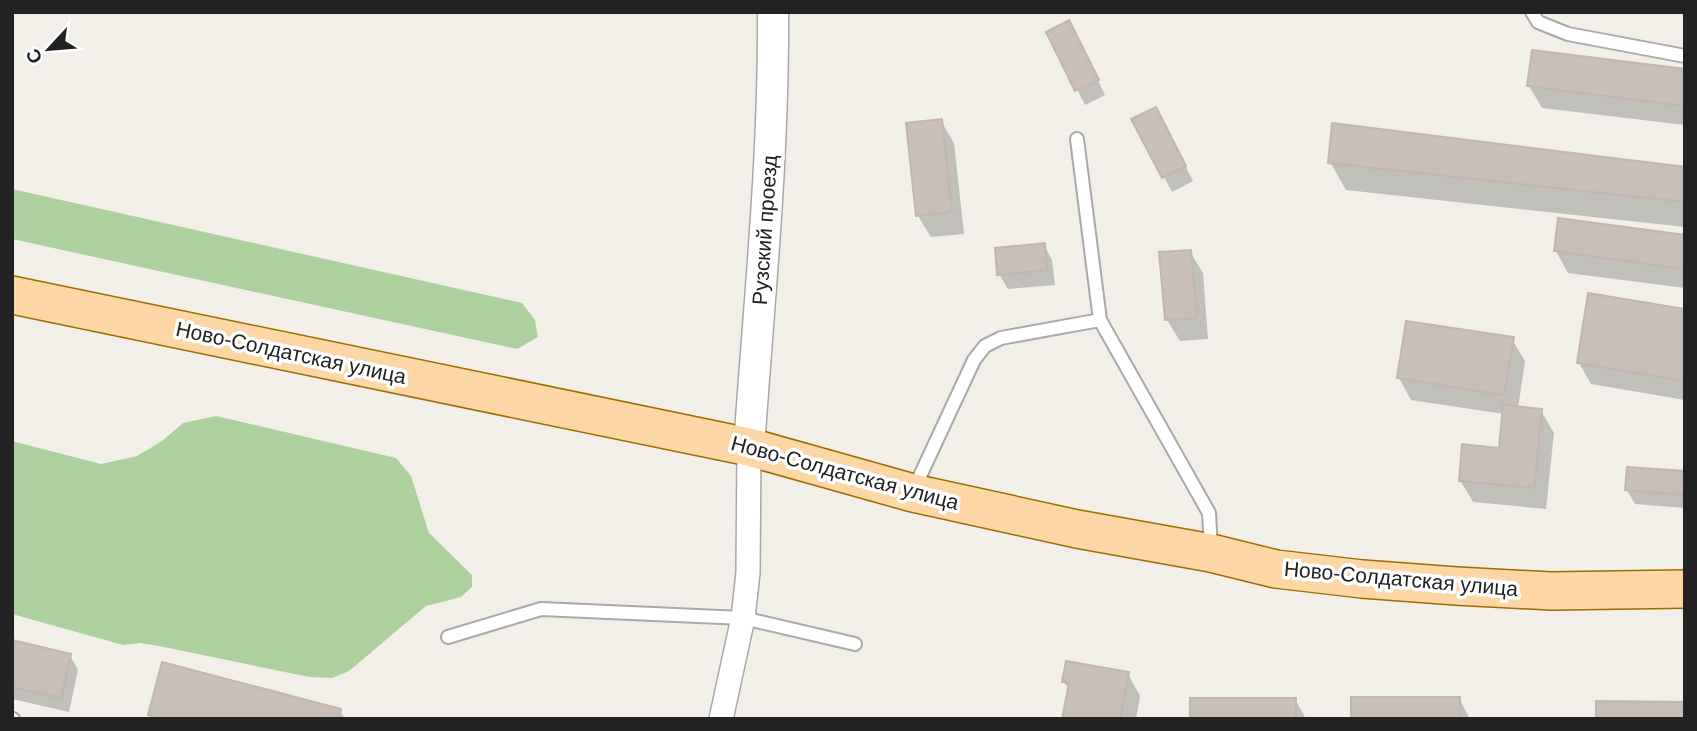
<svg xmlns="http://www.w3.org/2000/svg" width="1697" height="731" font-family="Arial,sans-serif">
<rect width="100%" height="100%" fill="#f2efe9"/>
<path fill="#add19e" d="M12 189 522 303 535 320 538 337 517 349 12 239Z
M216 416 396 458 411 476 429 533 472 575V587L461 597 426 606 349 671 332 678 309 677 159 646 140 643 123 645 12 614V441L101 464 137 456 162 441 183 423Z"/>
<path fill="#0003" d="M1048 32 1077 37 1105 95 1085 105Z
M1685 71V125L1542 108 1529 86Z
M1134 120 1164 124 1193 181 1172 192Z
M941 121 954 143 964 234 931 237 918 216Z
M1330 162 1685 169V227L1346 190Z
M1685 236V288L1568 273 1556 251Z
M1044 245 1052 260 1055 285 1008 289 999 274Z
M1190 252 1203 273 1208 339 1180 341 1167 320Z
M1685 311V400L1591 384 1579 363Z
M1512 339 1525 361 1518 409 1541 411 1554 433 1546 509 1473 502 1460 480 1501 450 1504 414 1411 400 1399 378Z
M1685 473V508L1635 504 1627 490Z
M12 642 70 655 78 670 69 712 12 699Z
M1128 674 1140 696 1136 719H1064L1069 690 1064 682Z
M1459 698 1470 719H1353Z
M1295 699 1306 719H1192Z
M340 711 345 719H152L150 715Z"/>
<path fill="#c7bfb8" stroke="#c4b6ab" stroke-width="2" d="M1069 20 1099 80 1075 91 1046 32Z
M1532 50 1685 69V106L1527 86Z
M1156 107 1186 166 1162 178 1131 119Z
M942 119 952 212 916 216 906 123Z
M1332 123 1685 167V202L1328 163Z
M1558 218 1685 235V269L1554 251Z
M1045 243 1047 270 997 275 995 248Z
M1191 250 1197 318 1165 320 1159 252Z
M1588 293 1685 309V381L1577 363Z
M1406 321 1514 337 1504 395 1397 378Z
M1503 405 1542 409 1534 488 1459 481 1462 444 1499 448Z
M1627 467 1685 471V495L1625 490Z
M12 640 71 654 61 698 12 687Z
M1066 661 1129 672 1120 719H1062L1069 683 1062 682Z
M162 662 341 709 339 719H161L148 715Z
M1351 697H1460V719H1351Z
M1190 698H1296V719H1190Z
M1596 701 1685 702V719H1596Z"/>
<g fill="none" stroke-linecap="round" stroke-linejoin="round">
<g stroke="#a9a9a9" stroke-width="16">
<path id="service" d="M1532 12 1538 22 1568 34 1685 56
M1077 139 1100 320
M913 491 974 360 985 346 1001 338 1100 320 1209 513 1211 549
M448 637 541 609 743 618 855 644
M12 719H13"/>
</g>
<g stroke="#a9a9a9" stroke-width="26">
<path id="minor" d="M721 719 743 618 748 573 749 447"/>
</g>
<g stroke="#a9a9a9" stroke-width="33">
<path id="tertiary" d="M749 447C759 302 774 158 773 12"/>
</g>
<g stroke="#a06b00" stroke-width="40">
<path id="primary" d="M12 295 749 447 913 493 1077 529 1211 553 1276 569 1362 579 1456 586 1551 591 1685 589"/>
</g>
<use href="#service" stroke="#fff" stroke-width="12"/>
<use href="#minor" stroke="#fff" stroke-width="23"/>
<use href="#tertiary" stroke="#fff" stroke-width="30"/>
<use href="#primary" stroke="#fcd6a4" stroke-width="37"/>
</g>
<g text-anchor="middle" stroke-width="7" stroke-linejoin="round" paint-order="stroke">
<g font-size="21" fill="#222" stroke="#fff">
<text transform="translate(765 230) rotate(-86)" y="7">Рузский проезд</text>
<text transform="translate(291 353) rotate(12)" y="7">Ново-Солдатская улица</text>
<text transform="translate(845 473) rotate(15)" y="7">Ново-Солдатская улица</text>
<text transform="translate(1401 579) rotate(5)" y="7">Ново-Солдатская улица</text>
</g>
</g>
<rect width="1697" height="731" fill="none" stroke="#222222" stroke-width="28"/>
<g transform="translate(49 49) rotate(244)" stroke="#ffffff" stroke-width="5" paint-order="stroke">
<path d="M0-5L12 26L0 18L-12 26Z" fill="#222222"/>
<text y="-10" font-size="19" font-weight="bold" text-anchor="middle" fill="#222222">С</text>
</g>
</svg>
